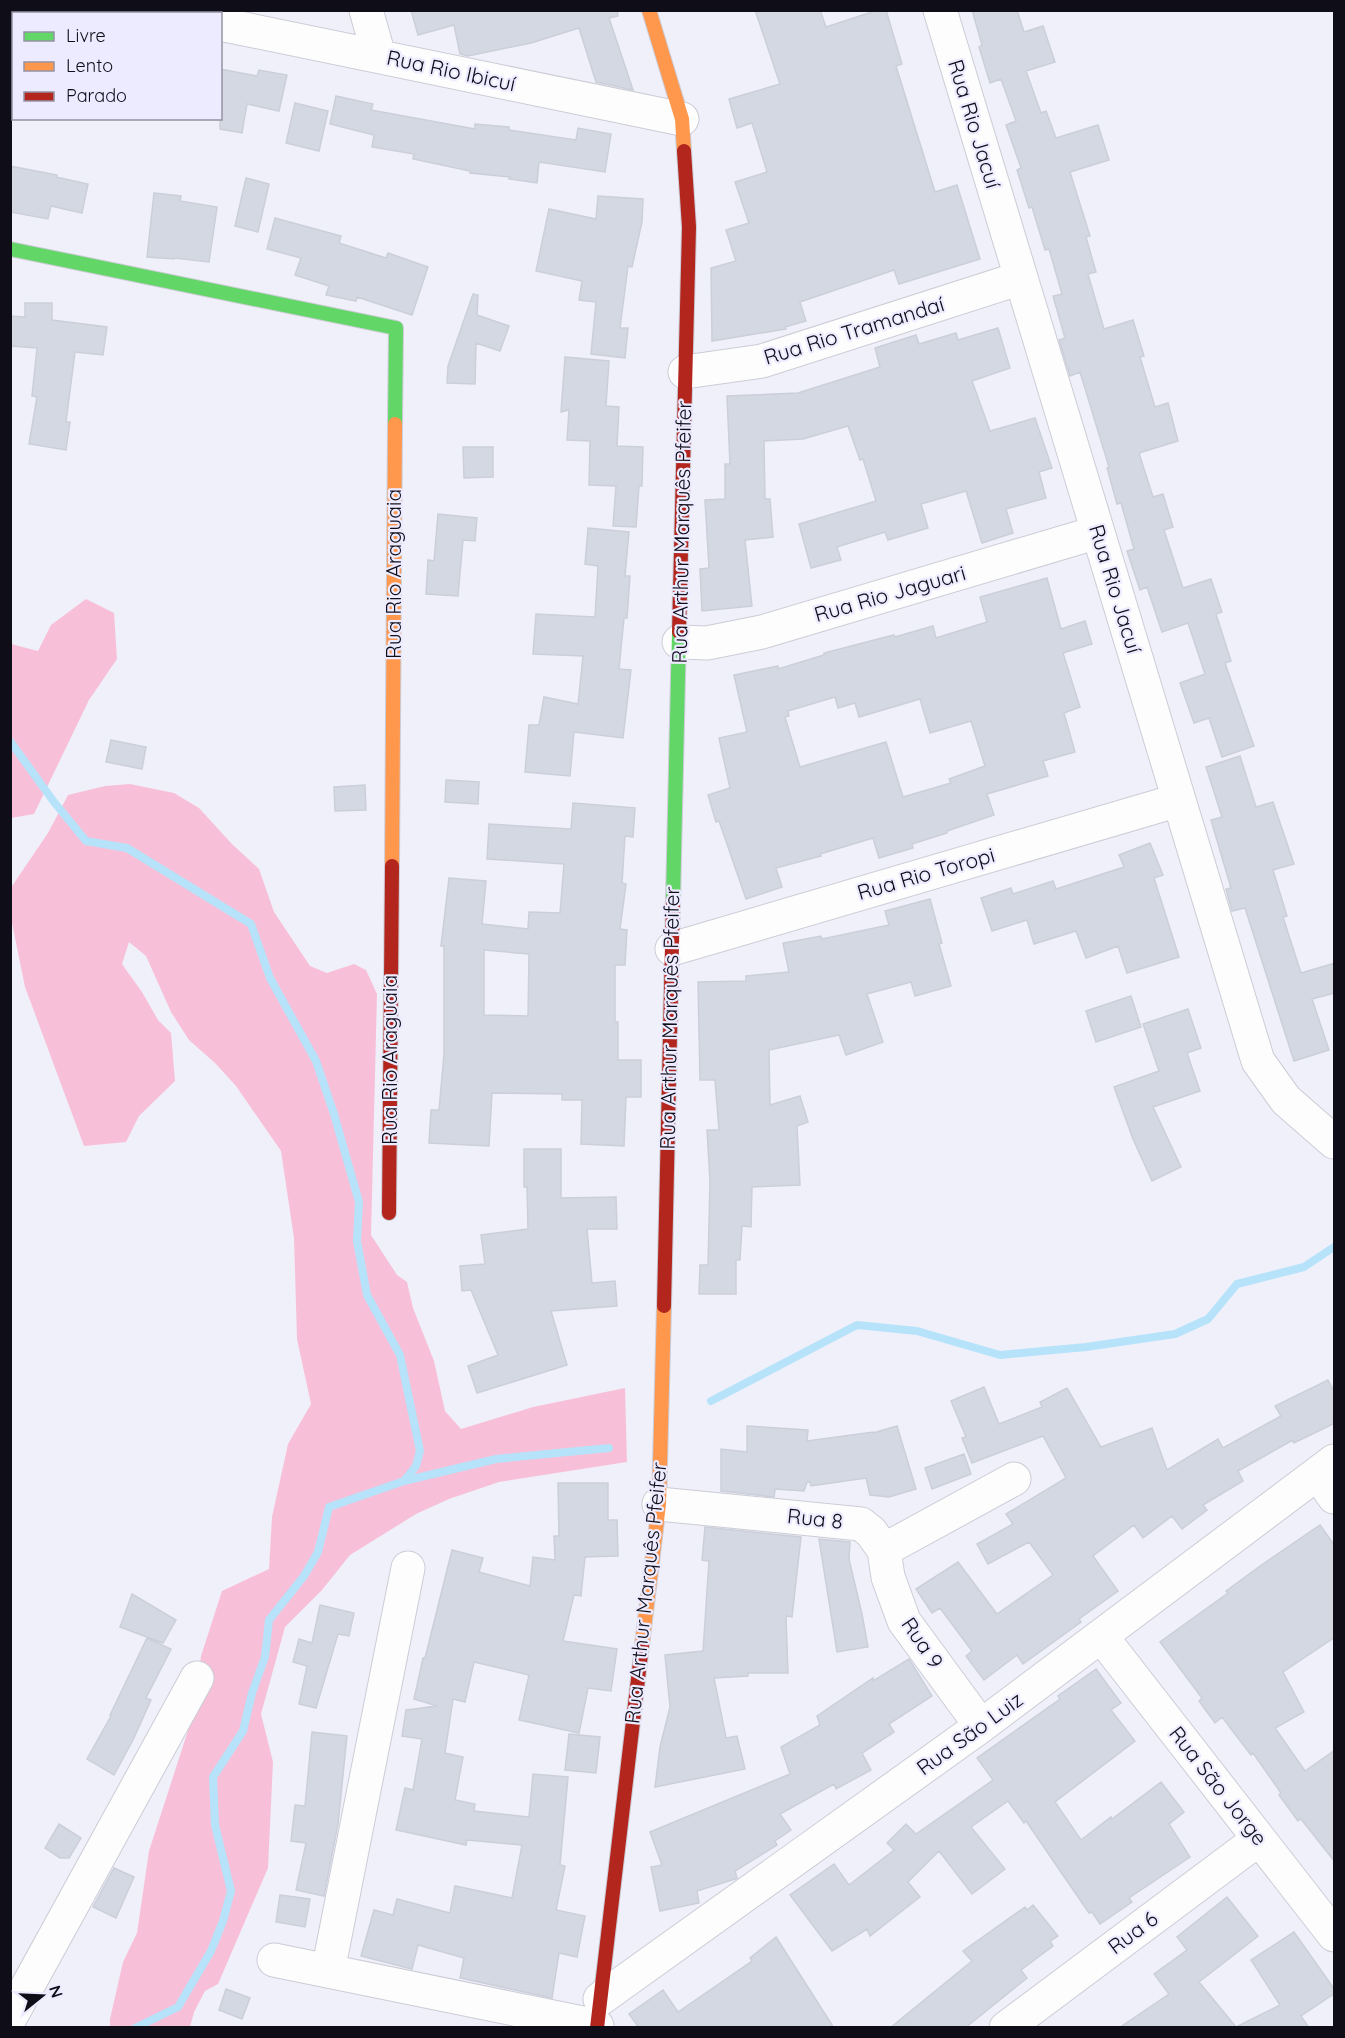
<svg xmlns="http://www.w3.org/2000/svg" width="1345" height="2038" font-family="Quicksand,sans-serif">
<rect width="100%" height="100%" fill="#f0f0fa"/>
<path fill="#f7c0d8" d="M86 599 114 613 117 659 89 700 34 814 11 818V644L38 651 51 625Z
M130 784 174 793 199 808 232 844 259 869 274 912 310 966 327 973 354 964 366 970 377 994 371 1235 397 1275 407 1282 413 1308 434 1361 445 1411 461 1429 533 1407 625 1388 627 1462 499 1482 449 1499 416 1514 350 1555 322 1590 285 1627 261 1714 273 1762 268 1868 218 1984 205 1991 194 2012 190 2027H110V2019L123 1962 137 1933 149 1851 195 1709 201 1656 222 1591 269 1569 272 1517 288 1444 311 1404 297 1339 294 1238 281 1151 236 1086 215 1063 189 1040 171 1012 146 956 129 942 122 964 142 992 158 1020 171 1033 175 1081 139 1116 126 1142 84 1146 25 987 11 918 10 889 48 833 68 795 105 786Z"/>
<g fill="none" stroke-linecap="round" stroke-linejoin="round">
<path stroke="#b6e3fa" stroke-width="8" d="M10 741 54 802 86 841 127 848 251 924 270 978 316 1061 334 1114 359 1202 357 1241 367 1295 400 1355 420 1451 416 1466 404 1481 329 1507 318 1552 304 1576 269 1620 265 1657 252 1693 243 1731 213 1777 215 1825 231 1891 223 1921 211 1951 178 2007 135 2028
M711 1401 857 1325 917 1331 1000 1355 1086 1347 1175 1334 1208 1319 1237 1284 1304 1267 1334 1247
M404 1481 496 1459 609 1448"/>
</g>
<path fill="#d4d8e2" stroke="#cbcfd9" stroke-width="1.5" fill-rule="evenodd" d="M411 10H617L618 16 609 18 633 90 596 82 579 28 531 43 468 56 460 54 454 25 418 35Z
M755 10H820L826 27 878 10H886L902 64 896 66 935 192 957 185 980 259 899 284 894 270 800 302 806 321 785 327 786 329 712 341 711 268 736 261 726 230 749 223 735 182 767 172 752 123 737 128 729 99 780 84Z
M972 10H1017L1024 32 1043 26 1055 62 1026 71 1041 113 1046 111 1056 138 1098 125 1109 160 1070 172 1090 236 1086 237 1096 272 1088 274 1104 329 1133 320 1144 356 1140 357 1155 407 1168 403 1178 441 1139 453 1153 497 1163 494 1173 527 1164 530 1183 588 1211 579 1222 612 1216 614 1231 661 1225 663 1254 746 1222 757 1209 718 1194 723 1180 683 1205 674 1188 623 1162 632 1147 587 1140 590 1127 551 1134 549 1121 503 1117 504 1107 468 1109 467 1080 372 1070 376 1059 340 1065 338 1053 296 1062 294 1049 249 1045 250 1032 207 1029 208 1017 170 1021 168 1006 125 1016 121 1001 79 990 83 979 47 982 45Z
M220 69 257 76 259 70 287 75 279 111 247 104 242 133 220 129Z
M336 96 373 104 371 110 475 129V124L509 127V130L576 140 578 128 611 134 605 172 539 162 537 183 509 179 510 177 470 173V171L413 159 414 154 372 147 374 135 330 124Z
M295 103 328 111 319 151 286 143Z
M10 166 57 175 56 177 88 184 82 213 51 206 48 219 10 212Z
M246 178 269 184 258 232 235 226Z
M154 193 181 196 180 201 217 207 209 262 174 258V259L147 257Z
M598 196 643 199 642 222 632 267 628 266 620 328H628L625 358 591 354 596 302 579 300 582 281 536 271 549 209 596 219Z
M275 218 341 236 339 243 386 258 388 253 428 267 412 315 357 297 356 301 326 295 329 286 295 275 301 258 267 249Z
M473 294 478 295 477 315 509 326 500 351 476 343 475 384 447 383 448 366Z
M25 303H52V320L107 327 103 355 75 352 66 422H70L66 450 29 444 37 397 32 396 37 348 10 346V316L25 317Z
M998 328 1010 368 972 381 990 431 1035 418 1052 468 1039 472 1046 498 1006 509 1013 533 982 543 966 491 921 504 928 528 888 540 885 532 837 547 841 560 811 568 799 524 876 501 863 459 860 460 848 426 803 439 764 441 765 499H770L773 537 745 540 752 606 702 611 700 569 709 568 705 500 725 499V464H730L727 396 798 393 880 367 875 348 916 335 919 344 956 333 958 340Z
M565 357 609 361 606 406 619 407 617 446 643 447 642 486H639L636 527 613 526 616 486 589 485 590 441 567 440 569 410 561 412Z
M463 447H493V477L464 478Z
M438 514 477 518 475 541 463 540 458 596 426 594 428 560 434 561Z
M588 528 629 532 625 576H630L627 618H624L619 669 631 670 623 738 574 732 570 776 525 772 529 725H539L544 697 578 704 583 656 533 654 536 614 595 617 598 566 585 564Z
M1047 578 1061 629 1085 621 1092 644 1063 653 1080 707 1064 713 1075 752 1043 761 1048 776 987 794 994 815 947 831V833L912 844 913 848 879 858 873 838 820 854 821 856 776 868 782 887 746 899 719 821 716 822 708 795 730 788 719 738 747 732 734 675 778 666V669L824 655V653L894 635 895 637 933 626 936 638 987 622 980 597ZM835 697 838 708 855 703 859 717 920 699 930 733 971 721 985 766 949 779 951 783 903 797 886 742 800 767 785 717 789 716 788 711Z
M111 740 146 747 142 769 106 762Z
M1240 756 1256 807 1273 802 1294 864 1273 870 1287 916 1283 917 1301 973 1335 963V993L1312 999 1329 1050 1294 1061 1245 908 1232 911 1226 889 1231 888 1211 820 1222 817 1206 767Z
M446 780 479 782 478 804 445 802Z
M365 785 366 810 335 811 334 787Z
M573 803 635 808 633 837 625 836 622 883 626 884 620 929 627 930 625 965H615V1022H618V1060H641V1097H626L624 1146 581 1144 582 1100H562V1094L492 1093 489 1146 429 1143 431 1110H439L444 1054V946H441L449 878 486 881 482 924 528 929 529 912 560 913 564 864 487 859 489 824 571 829ZM484 950 529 954 528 1016 484 1015Z
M1150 843 1163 875 1154 878 1179 957 1127 973 1118 946 1086 958 1076 931 1034 944 1027 920 992 931 981 898 1011 888 1013 894 1053 881 1056 889 1124 867 1119 855Z
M930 899 942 943 939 944 951 986 915 996 911 982 867 994 883 1042 846 1055 839 1035 769 1050 770 1105 800 1096 808 1122 797 1126 800 1185 752 1187 751 1227 742 1226 740 1260H736V1294H699L700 1265H708L710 1181 707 1130H719L715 1080H700L698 982 746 981V976L789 972 783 943 821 936 822 939 889 925 885 911Z
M1131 996 1141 1027 1096 1042 1086 1011Z
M1188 1009 1201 1048 1187 1053 1200 1091 1153 1107 1181 1167 1152 1181 1133 1139 1114 1087 1159 1071 1143 1024Z
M524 1149H561V1198L616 1197 617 1229H587L592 1283 615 1281 617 1306 551 1311 567 1365 477 1393 468 1366 498 1355 471 1290 462 1291 460 1266 485 1264 481 1235 528 1229 527 1187H524Z
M1328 1380 1335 1393V1423L1294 1443 1293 1440 1238 1471 1243 1481 1203 1505 1207 1510 1182 1529 1172 1516 1143 1538 1134 1525 1093 1556 1118 1591 1079 1619 1081 1622 1023 1664 1017 1655 984 1680 966 1656 972 1651 940 1608 932 1613 916 1589 958 1562 997 1614 1053 1575 1029 1542 988 1564 977 1544 1013 1524 1006 1514 1066 1478 1043 1436 972 1463 962 1438 966 1437 951 1401 984 1387 999 1424 1042 1407 1040 1402 1067 1388 1101 1447 1152 1428 1167 1470 1218 1439 1223 1448 1281 1416 1275 1406Z
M747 1426 808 1430 807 1441 873 1432V1433L897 1426 916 1489 889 1497 870 1495 866 1478 811 1486 810 1482H807L804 1491 775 1489 774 1497 721 1491V1449L747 1452Z
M964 1454 971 1474 932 1489 925 1468Z
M558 1483H608V1520H617L618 1556 585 1557 581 1596 574 1595 563 1641 617 1649 611 1691 588 1688 579 1733 519 1720 529 1675 474 1662 465 1702 453 1699 445 1753 463 1757 455 1800 475 1804 474 1811 529 1817 533 1774 568 1777 560 1865 565 1866 556 1910 585 1916 577 1957 559 1953 552 1998 460 1978 464 1958 418 1945 412 1969 361 1956 374 1910 393 1915 397 1899 450 1913 455 1886 512 1898 522 1845 467 1840 466 1845 396 1830 405 1788 413 1790 422 1739 402 1736 406 1710 437 1706 414 1699 423 1658H425L452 1550 483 1558 479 1572 530 1586 533 1557 555 1560 554 1536H559Z
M1320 1525 1335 1546V1637L1283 1672 1304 1712 1275 1728 1305 1771 1335 1750V1862L1301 1819 1298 1821 1279 1795 1281 1793 1253 1753 1251 1755 1222 1717 1215 1723 1199 1701 1202 1698 1160 1642 1228 1593 1226 1591 1260 1566Z
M705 1527 801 1537 792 1617 786 1616 788 1673H748V1676L714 1678 726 1738 737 1736 745 1769 655 1787 660 1747 670 1707 665 1655 703 1651 709 1561 702 1560Z
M819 1539 850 1542 849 1559 862 1614 868 1647 837 1652Z
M132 1594 176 1620 163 1643 120 1627Z
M320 1605 354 1613 349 1636 338 1634 316 1708 299 1704 307 1666 293 1662 299 1639 312 1643Z
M147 1638 171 1649 146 1698 151 1700 133 1740 114 1775 87 1759 111 1716 110 1715Z
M909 1659 932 1696 889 1724 894 1732 862 1753 871 1770 836 1789 834 1784 780 1814 791 1830 775 1841 777 1845 735 1871 737 1878 735 1879 697 1891 699 1903 660 1911 651 1867 662 1865 650 1832 790 1774 781 1747 820 1725 817 1716 873 1678V1681Z
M1096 1669 1121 1703 1111 1710 1135 1741 1055 1802 1081 1840 1111 1817 1112 1819 1161 1782 1184 1812 1169 1824 1190 1857 1129 1898 1132 1902 1100 1924 1092 1912 1089 1913 1026 1821 1024 1823 1008 1801 971 1827 1005 1869 972 1894 939 1851 908 1882 920 1897 870 1936 867 1929 832 1951 790 1895 834 1864 849 1885 894 1850 887 1843 906 1824 916 1834 993 1780 977 1758 1060 1699 1058 1696Z
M312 1732 347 1736 338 1824 324 1896 296 1890 306 1843 291 1841 295 1805 305 1806Z
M569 1734 600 1737 596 1773 565 1770Z
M59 1824 81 1838 69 1858H60L45 1848Z
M114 1868 134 1877 116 1918 93 1907Z
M280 1895 310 1899 305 1927 276 1922Z
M1227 1897 1258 1936 1199 1982 1236 2027 1280 2005 1251 1960 1294 1932 1335 1990V1993L1301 2016 1309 2028H1119L1169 1994 1154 1974 1187 1950 1177 1937Z
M1033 1905 1058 1936 1050 1941 1053 1946 1021 1970 1027 1978 965 2028H890L972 1961 963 1951 1025 1907 1027 1910Z
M776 1937 834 2028H639L629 2014 663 1990 678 2012 752 1961 750 1958Z
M226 1989 250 1998 242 2019 219 2010Z"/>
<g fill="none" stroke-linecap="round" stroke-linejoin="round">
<g stroke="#ccccd6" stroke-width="35">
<path id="street" d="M157 10 171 14
M366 10 379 56
M940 10 1258 1061 1286 1100 1334 1142
M220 24 682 119
M685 372 762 361 1021 278
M679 642 707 643 762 632 1098 532
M672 949 1179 800
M1318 1474 1334 1497
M659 1504 861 1524 871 1532 884 1550
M884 1550 888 1577 904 1621 981 1726
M884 1550 1014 1479
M1101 1636 1334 1935
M274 1960 597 2026
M328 1971 408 1568
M600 1999 981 1726 1334 1461
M10 2018 197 1678
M1006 2028 1259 1839"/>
</g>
<g stroke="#ccccd6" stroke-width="16">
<path id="fast" d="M10 249 396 328 395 424
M673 900 679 632"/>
</g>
<g stroke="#ccccd6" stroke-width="16">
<path id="slow" d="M649 10 682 119 684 151
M392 866 395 424
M642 1645 659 1504 664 1306"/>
</g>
<g stroke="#ccccd6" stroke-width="16">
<path id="jam" d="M679 632 689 227 684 151
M389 1213 392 866
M664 1306 673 900
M597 2028 642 1645"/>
</g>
<use href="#street" stroke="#fdfdfe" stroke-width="33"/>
<use href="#fast" stroke="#63d668" stroke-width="14"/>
<use href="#slow" stroke="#ff974d" stroke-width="14"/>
<use href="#jam" stroke="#b3261e" stroke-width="14"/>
</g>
<g text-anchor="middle" stroke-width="4.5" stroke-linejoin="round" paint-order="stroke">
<g font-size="21" fill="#0f0d18" stroke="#edebff">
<text transform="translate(451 71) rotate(12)" y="7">Rua Rio Ibicuí</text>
<text transform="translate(974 124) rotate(73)" y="7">Rua Rio Jacuí</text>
<text transform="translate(854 331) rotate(-17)" y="7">Rua Rio Tramandaí</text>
<text transform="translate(682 532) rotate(-89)" y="7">Rua Arthur Marquês Pfeifer</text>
<text transform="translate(394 574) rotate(-90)" y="7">Rua Rio Araguaia</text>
<text transform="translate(1115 589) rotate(73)" y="7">Rua Rio Jacuí</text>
<text transform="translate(890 594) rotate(-16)" y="7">Rua Rio Jaguari</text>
<text transform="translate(926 874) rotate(-16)" y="7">Rua Rio Toropi</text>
<text transform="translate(670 1018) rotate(-89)" y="7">Rua Arthur Marquês Pfeifer</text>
<text transform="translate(390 1060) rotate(-90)" y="7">Rua Rio Araguaia</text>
<text transform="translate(815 1519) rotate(6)" y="7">Rua 8</text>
<text transform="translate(646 1593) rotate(-84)" y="7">Rua Arthur Marquês Pfeifer</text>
<text transform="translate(922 1643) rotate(56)" y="7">Rua 9</text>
<text transform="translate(970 1734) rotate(-36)" y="7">Rua São Luiz</text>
<text transform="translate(1218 1786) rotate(52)" y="7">Rua São Jorge</text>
<text transform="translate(1133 1933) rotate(-37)" y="7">Rua 6</text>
</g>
</g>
<rect width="1345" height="2038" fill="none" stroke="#0f0d18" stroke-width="24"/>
<rect x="12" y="12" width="210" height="108" fill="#edebff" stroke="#9492a3" stroke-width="1.5"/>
<rect x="24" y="32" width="30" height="9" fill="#63d668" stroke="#9492a3" stroke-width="1.5"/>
<text x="66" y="42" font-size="18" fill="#0f0d18">Livre</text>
<rect x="24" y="62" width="30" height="9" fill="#ff974d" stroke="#9492a3" stroke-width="1.5"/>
<text x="66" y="72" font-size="18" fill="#0f0d18">Lento</text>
<rect x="24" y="92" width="30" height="9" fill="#b3261e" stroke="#9492a3" stroke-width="1.5"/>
<text x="66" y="102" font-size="18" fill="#0f0d18">Parado</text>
<g transform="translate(42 1996) rotate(72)" stroke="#edebff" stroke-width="4.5" paint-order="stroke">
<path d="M0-4.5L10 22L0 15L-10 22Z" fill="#0f0d18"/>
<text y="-9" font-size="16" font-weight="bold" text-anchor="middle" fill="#0f0d18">N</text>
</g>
</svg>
